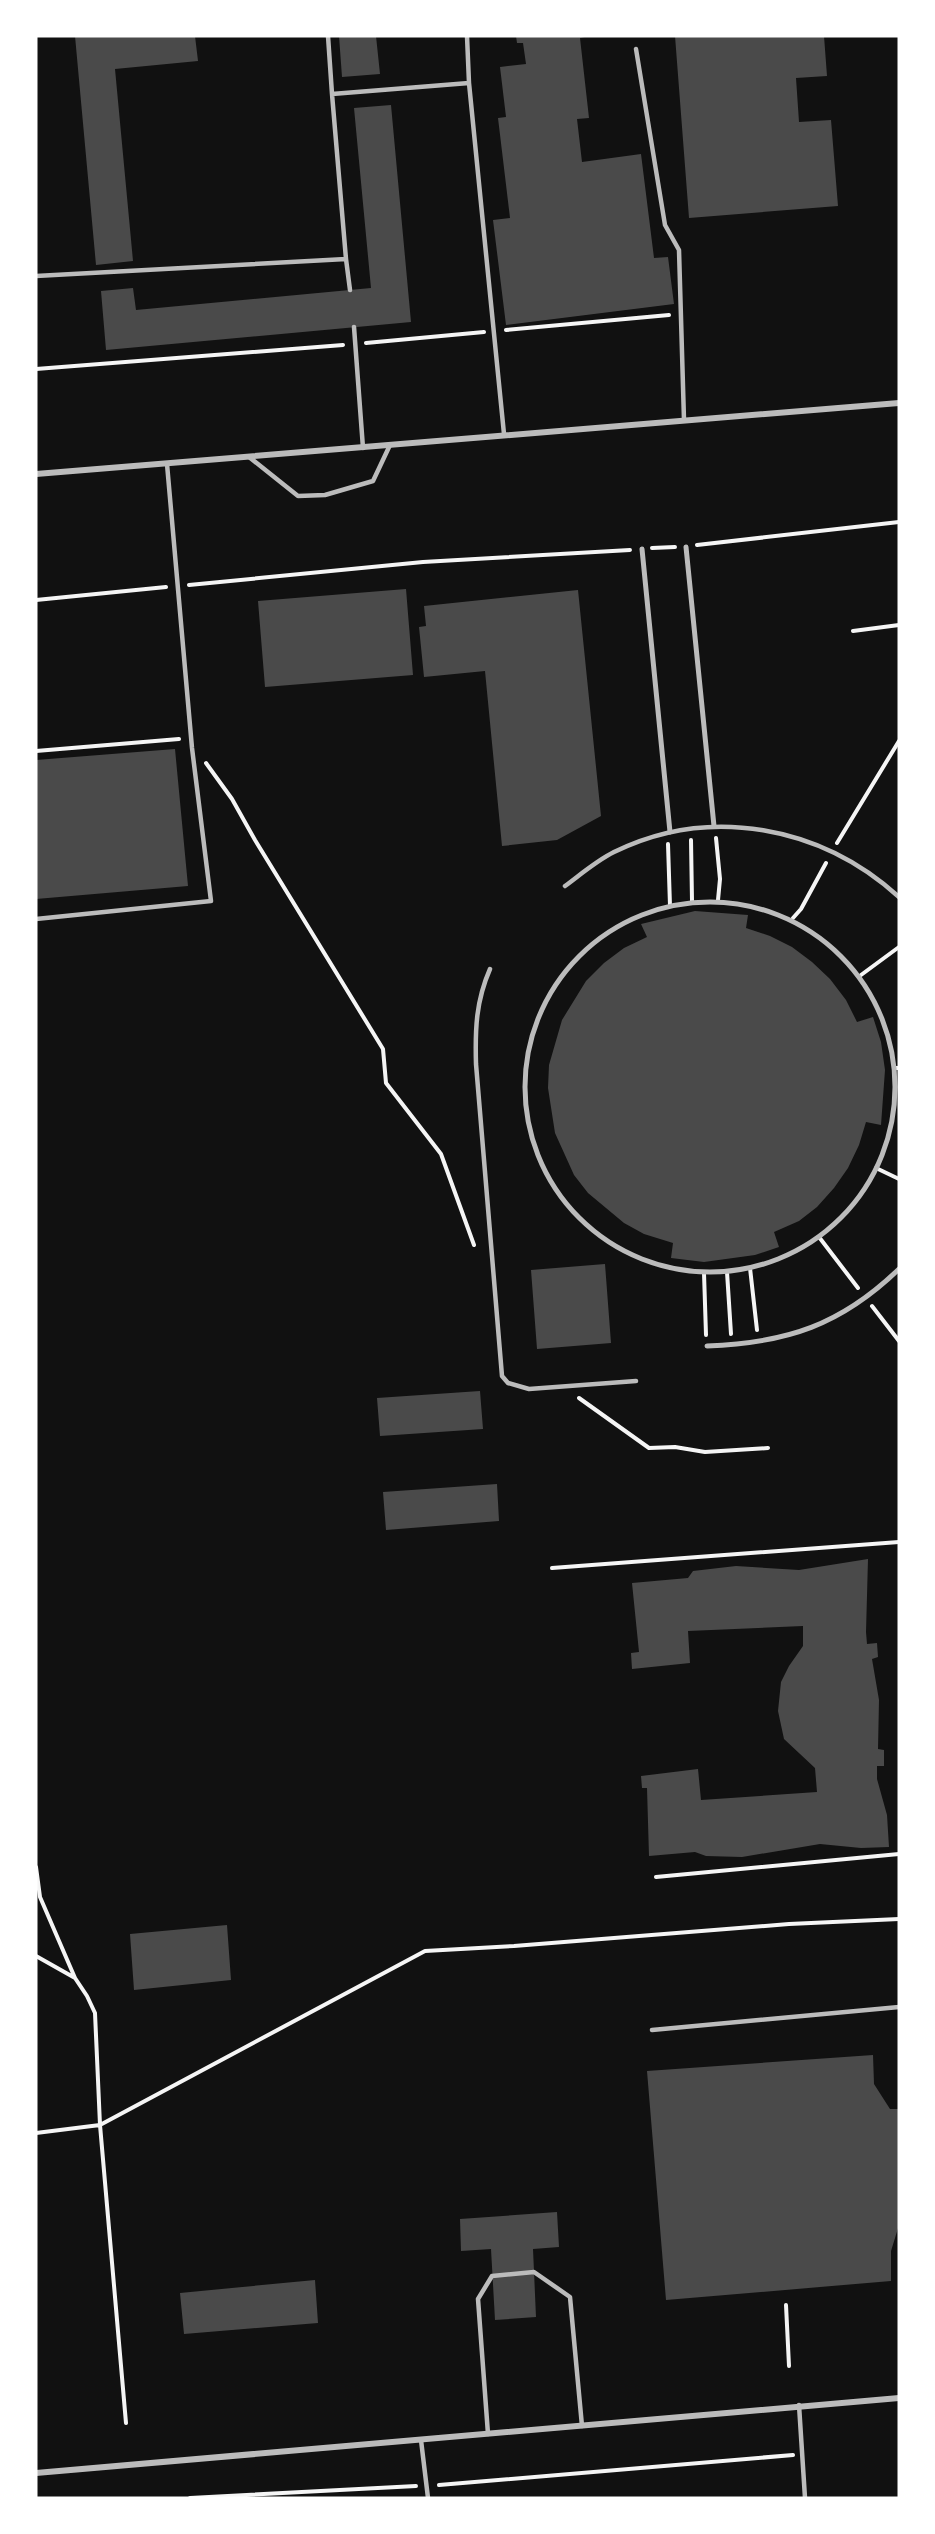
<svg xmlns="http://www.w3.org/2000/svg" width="935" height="2534" font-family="'IBM Plex Sans',sans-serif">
<rect width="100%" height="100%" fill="#111"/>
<path fill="#4a4a4a" d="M75 36H195L198 61 115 69 133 261 96 265Z
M339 36H376L380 74 342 77Z
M516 36H589L580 38 589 118 577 119 582 162 641 154 654 258 668 257 674 304 506 325 493 220 510 218 498 118 506 117 500 67 526 64 523 43H517Z
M675 36H824L827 76 796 78 799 122 831 120 838 206 689 218Z
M391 105 411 322 106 350 101 291 133 288 136 310 371 288 354 108Z
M406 589 413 675 265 687 258 601Z
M578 590 601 816 557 840 502 846 485 671 424 677 419 627 426 626 424 606Z
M175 749 188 886 36 899V760Z
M695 911 748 915 746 928 770 936 792 947 812 962 830 979 846 1000 857 1022 873 1017 881 1042 885 1070 881 1125 866 1122 859 1145 848 1168 834 1188 817 1207 799 1221 774 1232 779 1247 755 1255 704 1262 671 1258 673 1243 644 1234 624 1223 588 1193 574 1175 555 1133 548 1088 549 1065 562 1020 586 981 604 963 624 948 647 937 641 924Z
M605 1264 611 1343 537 1349 531 1270Z
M480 1391 483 1429 380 1436 377 1398Z
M497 1484 499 1521 386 1530 383 1492Z
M868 1559 866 1632 867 1644 877 1643 878 1657 872 1659 879 1700 878 1749 884 1750V1766H877V1779L887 1815 889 1847 861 1848 820 1844 742 1857 706 1856 695 1852 649 1856 647 1788H642L641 1776 698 1769 701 1800 817 1792 815 1768 784 1739 778 1711 781 1682 789 1666 803 1646V1626L688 1631 690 1663 632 1669 631 1653 639 1652 632 1583 688 1578 693 1571 736 1566 799 1570Z
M227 1925 231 1980 134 1990 130 1934Z
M873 2055 874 2084 890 2109H899V2225L891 2251V2281L666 2300 647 2071Z
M557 2212 559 2247 533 2249 536 2317 495 2320 491 2249 461 2251 460 2219Z
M315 2280 318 2323 184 2334 180 2293Z"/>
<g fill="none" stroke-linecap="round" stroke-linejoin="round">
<path stroke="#f5f5f5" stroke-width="4" d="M506 330 669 315
M366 343 484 332
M36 369 343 345
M697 545 899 522
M652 548 675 547
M189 585 423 562 630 550
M36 600 166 587
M853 631 899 625
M36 751 179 739
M206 763 232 799 255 840 383 1049 386 1083 441 1154 474 1245
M716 838 720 879 718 900
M691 840 692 901
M837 843 899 741
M668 844 670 906
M793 918 801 909 826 863
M861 975 899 947
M896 1068H899
M876 1168 899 1179
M819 1237 858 1288
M750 1268 757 1330
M727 1272 731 1334
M704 1273 706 1335
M872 1306 899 1341
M579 1398 649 1448 675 1447 705 1452 768 1448
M552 1568 899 1542
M36 1867 40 1897 75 1978
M656 1877 899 1854
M36 1956 75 1978 87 1996 95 2013 100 2125 126 2423
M36 2133 100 2125 425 1951 514 1946 789 1924 899 1919
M786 2305 789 2366
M439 2485 793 2455
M190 2498 416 2486"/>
<path stroke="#bcbcbc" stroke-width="4.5" d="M328 36 332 94
M467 36 469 83 504 434
M636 49 665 225 679 250 684 420
M346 259 350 290
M36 276 346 259 332 94 469 83
M354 327 363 448
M249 457 298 496 325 495 373 481 390 445
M565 886C580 875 596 861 614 852 710 805 821 826 899 897
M36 919 211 901 192 748 167 464
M490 969C476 1001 475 1029 476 1064L502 1376 508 1383 529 1389 636 1381
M652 2030 899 2007
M799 2405 805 2498
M488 2434 478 2299 492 2276 534 2272 570 2297 582 2426
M421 2440 428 2498"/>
<path stroke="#bcbcbc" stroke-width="5" d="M686 547 714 826
M642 549 670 832
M525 1087a185 185 0 1 1 370 0a185 185 0 1 1-370 0Z
M707 1346C787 1343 841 1325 899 1269"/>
<path stroke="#bcbcbc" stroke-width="6" d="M36 474 899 403
M36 2473 899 2398"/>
</g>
<rect width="935" height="2534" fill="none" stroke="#ffffff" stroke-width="75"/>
</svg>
